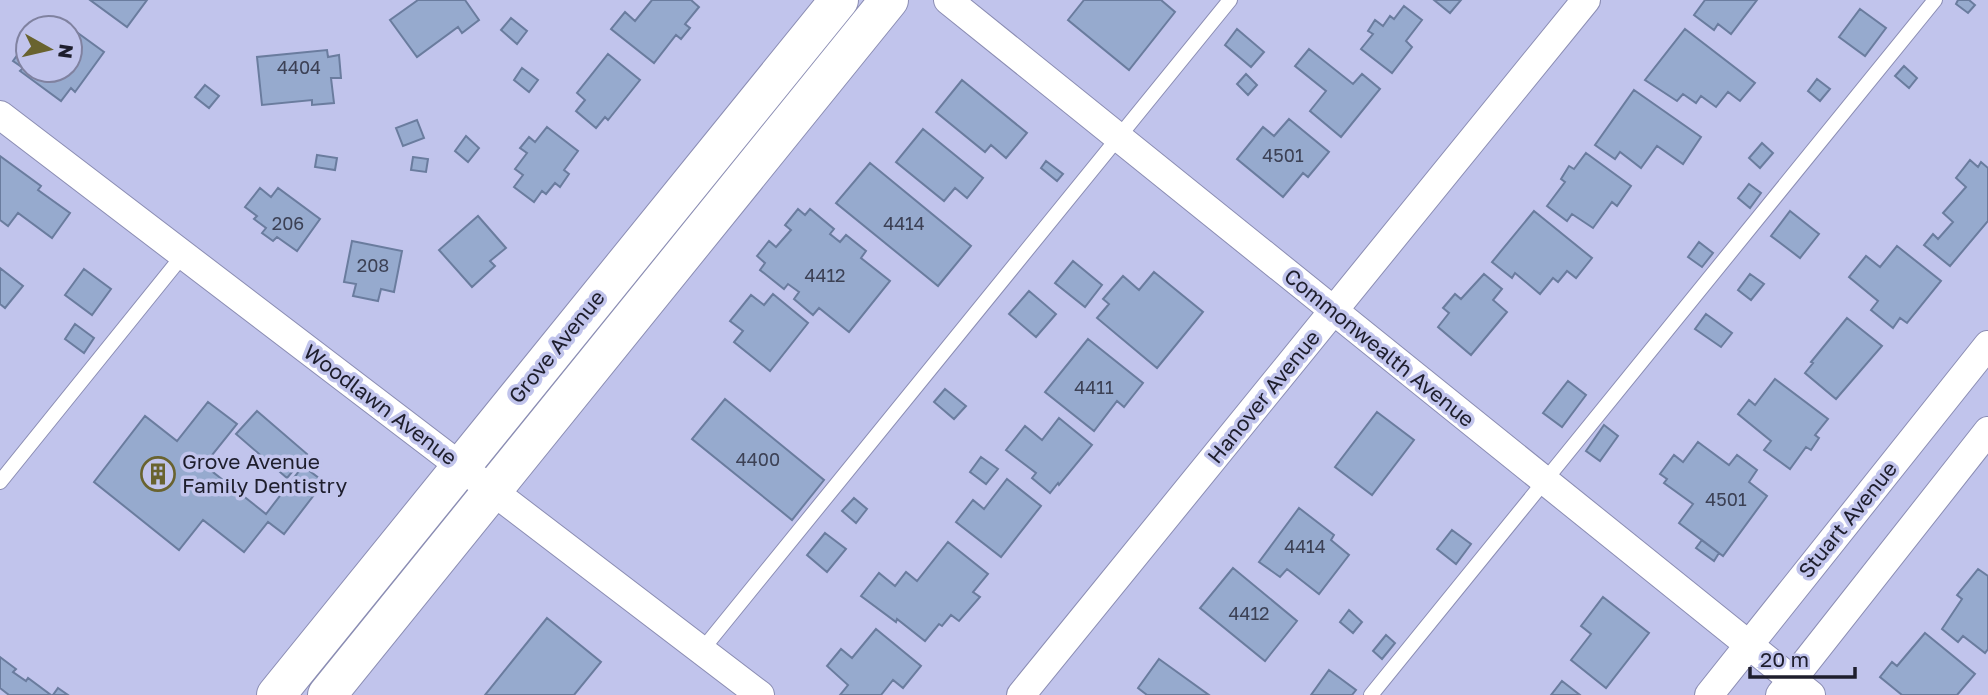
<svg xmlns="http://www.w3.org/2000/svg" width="1988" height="695" font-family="'Golos Text',sans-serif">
<rect width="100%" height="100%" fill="#c1c4ec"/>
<path fill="#96aace" stroke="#6a7c9e" stroke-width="2" d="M90 0H147L127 27Z
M418 0H465L479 20 462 33 458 27 417 57 390 20Z
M652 0H691L699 7 685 24 690 28 681 39 676 35 654 63 611 29 625 12 635 21Z
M1084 0H1161L1175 12 1129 70 1068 20Z
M1434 0H1461L1450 13Z
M1705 0H1757L1731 34 1718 24 1714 30 1694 15Z
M1958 0H1969L1975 5 1968 13 1956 4Z
M1404 6 1422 20 1406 41 1412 47 1392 73 1361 49 1373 34 1368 31 1375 20 1383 26 1390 16 1394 19Z
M1860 9 1886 28 1865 56 1839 37Z
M511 18 527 31 517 44 501 30Z
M60 20 104 52 75 92 71 88 61 101 20 71 23 68 13 61 28 40V70H70V28H55Z
M1237 29 1264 52 1251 67 1225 45Z
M1685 29 1755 83 1740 101 1728 92 1716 107 1701 96 1696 103 1683 94 1677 101 1645 80Z
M1309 49 1353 84 1362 74 1380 89 1341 137 1310 111 1326 91 1295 66Z
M327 50 328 57 339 55 341 78H331L334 103 312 105V100L262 105 257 57Z
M608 54 640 80 608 120 605 117 596 128 576 111 585 100 577 93Z
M1904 66 1917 78 1909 88 1895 76Z
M522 68 538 80 529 92 514 80Z
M1246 74 1257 85 1248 95 1237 84Z
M1817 79 1830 89 1820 101 1808 91Z
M962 80 1027 133 1006 158 991 145 985 152 936 112Z
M205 85 219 96 209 108 195 97Z
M1634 90 1701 137 1683 164 1657 146 1641 168 1620 152 1615 159 1595 145Z
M1289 119 1329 152 1308 177 1303 173 1283 197 1237 159 1263 127 1274 136Z
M417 120 424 138 403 146 396 128Z
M547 127 578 151 564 170 569 174 560 187 555 183 546 194 542 191 534 202 514 187 523 175 515 169 527 153 520 148 529 137 535 142Z
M923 129 983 178 967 198 955 188 944 201 896 162Z
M466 136 479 148 468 162 455 151Z
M1762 143 1773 153 1760 168 1749 158Z
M1586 153 1631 186 1617 206 1612 202 1593 228 1572 214 1567 221 1547 206 1565 182 1561 179 1569 166 1574 169Z
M317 155 337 158 335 170 315 167Z
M0 156 41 186 38 190 70 213 52 238 18 213 8 226 0 220Z
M413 157 428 159 426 172 411 170Z
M1970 160 1978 167 1981 162 1988 168V221L1950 266 1924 245 1933 234 1938 239 1953 222 1943 213 1966 187 1956 178Z
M1046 161 1063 174 1057 181 1041 168Z
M870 163 971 246 938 286 836 203Z
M1749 184 1761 193 1750 208 1738 198Z
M260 188 271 197 278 188 320 219 297 251 277 237 273 241 262 233 266 228 254 219 257 216 245 207Z
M798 209 805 215 810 209 834 229 830 234 840 242 846 235 866 251 861 258 890 281 849 332 819 308 813 315 794 299 799 292 788 284 784 289 760 270 765 263 757 256 769 241 776 247 791 230 785 225Z
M1534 211 1592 258 1576 278 1567 271 1558 282 1553 278 1540 294 1515 273 1512 278 1492 262Z
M1790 211 1819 234 1800 258 1771 236Z
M478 216 506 248 490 261 495 266 472 287 439 250Z
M352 241 402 251 394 292 381 289 378 301 353 296 356 284 344 282Z
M1699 242 1713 253 1702 267 1688 257Z
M1897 246 1941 281 1907 323 1900 318 1893 328 1871 310 1878 301 1849 277 1866 256 1880 267Z
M1073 261 1102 285 1085 307 1055 283Z
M0 268 23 286 5 308 0 304Z
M84 269 111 289 92 315 65 295Z
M1154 272 1203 312 1157 368 1097 318 1109 304 1103 299 1123 276 1139 290Z
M1484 274 1502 289 1493 300 1507 312 1471 355 1438 327 1449 313 1443 308 1455 294 1461 299Z
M1750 274 1764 284 1751 300 1738 290Z
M1029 291 1056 314 1036 337 1009 314Z
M773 294 808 323 770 371 734 342 743 331 730 321 751 295 764 305Z
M1706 314 1732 333 1721 347 1695 329Z
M1847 318 1882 346 1836 399 1805 373 1813 363 1811 362Z
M75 324 94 338 84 353 65 339Z
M1088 339 1143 383 1124 407 1117 401 1094 431 1045 392Z
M1775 379 1828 419 1815 435 1819 438 1811 450 1806 447 1790 469 1764 450 1771 441 1738 414 1749 400 1755 405Z
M1568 381 1586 395 1562 427 1543 413Z
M945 389 966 406 954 419 934 402Z
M725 399 824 480 792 520 692 439Z
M208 402 237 424 204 465 266 514 303 466 324 482 284 534 268 522 244 552 203 520 179 550 94 482 145 416 177 441Z
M257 411 307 454 287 478 236 434Z
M1377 412 1414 440 1372 495 1335 467Z
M1059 418 1092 445 1059 485 1058 483 1050 493 1032 478 1036 473 1006 450 1025 426 1042 440Z
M1604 425 1618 436 1600 461 1586 451Z
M1698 442 1729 465 1737 455 1757 470 1749 482 1767 496 1723 556 1679 523 1693 504 1664 483 1667 479 1660 474 1674 455 1683 462Z
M981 457 998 469 986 484 970 472Z
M1007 479 1041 506 1001 557 956 522 973 500 984 509Z
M854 498 867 509 856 523 842 511Z
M1299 508 1334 535 1331 540 1349 555 1319 594 1287 569 1280 577 1259 562Z
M1452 530 1471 544 1456 564 1437 549Z
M825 533 846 549 827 572 807 555Z
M1702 540 1719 553 1714 561 1696 548Z
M948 542 988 574 973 592 980 597 959 621 951 615 942 626 939 624 925 641 897 619 896 622 861 596 879 573 895 586 906 572 917 581Z
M1233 568 1297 621 1265 661 1200 608Z
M1978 569 1988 576V649L1985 653 1963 636 1958 642 1942 629 1962 599 1957 595Z
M1603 597 1649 633 1606 688 1571 660 1591 634 1581 626Z
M1349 610 1362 622 1353 633 1340 622Z
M547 618 601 662 574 695H485Z
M876 629 921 666 903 688 893 680 881 695H840L848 685 827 666 841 649 852 658Z
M1925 633 1975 674 1957 695H1902L1880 677 1892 662 1897 666Z
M1386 635 1395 643 1382 659 1373 651Z
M0 657 16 669 13 672 26 681 28 678 51 695H9L0 688Z
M1159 659 1209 695H1147L1138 688Z
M1329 670 1356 690 1352 695H1311Z
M1562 681 1580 695H1551Z
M58 688 68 695H53Z"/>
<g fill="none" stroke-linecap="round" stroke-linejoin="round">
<g stroke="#8b8db3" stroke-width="16">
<path id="lane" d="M0 482 183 255
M702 650 1230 0
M1371 695 1935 0"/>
</g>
<g stroke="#8b8db3" stroke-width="30">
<path id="street" d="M948 0 1811 695
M0 115 760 695
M1021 695 1586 0
M1709 695 1988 345
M1780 695 1988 431"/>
</g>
<g stroke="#8b8db3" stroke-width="40">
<path id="secondary" d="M276 695 839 0
M327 695 889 0"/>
</g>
<use href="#lane" stroke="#fff" stroke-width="14"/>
<use href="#street" stroke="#fff" stroke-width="28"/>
<use href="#secondary" stroke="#fff" stroke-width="38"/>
</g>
<defs>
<g id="building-ring" transform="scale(1.75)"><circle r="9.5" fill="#c1c4ec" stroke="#69632f" stroke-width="1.5"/><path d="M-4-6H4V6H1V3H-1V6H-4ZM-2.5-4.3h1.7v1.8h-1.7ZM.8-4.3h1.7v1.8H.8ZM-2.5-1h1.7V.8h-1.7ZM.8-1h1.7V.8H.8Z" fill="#69632f"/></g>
</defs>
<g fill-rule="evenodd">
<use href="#building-ring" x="158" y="474"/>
</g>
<g text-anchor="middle" stroke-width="7" stroke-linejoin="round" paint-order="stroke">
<g font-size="18" fill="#3c4155">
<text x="299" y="74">4404</text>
<text x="1283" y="162">4501</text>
<text x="288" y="230">206</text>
<text x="904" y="230">4414</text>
<text x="373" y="272">208</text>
<text x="825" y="282">4412</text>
<text x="1094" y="394">4411</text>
<text x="758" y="466">4400</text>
<text x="1726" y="506">4501</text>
<text x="1305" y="553">4414</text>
<text x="1249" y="620">4412</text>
</g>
<g font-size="21" fill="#1e1e2d" stroke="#c1c4ec">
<text transform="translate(557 347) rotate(-51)" y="7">Grove Avenue</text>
<text transform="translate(1379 348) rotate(39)" y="7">Commonwealth Avenue</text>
<text transform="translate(1264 397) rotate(-51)" y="7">Hanover Avenue</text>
<text transform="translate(380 405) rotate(37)" y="7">Woodlawn Avenue</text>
<text transform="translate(1848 520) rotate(-51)" y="7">Stuart Avenue</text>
</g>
<g font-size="21" fill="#1e1e2d" stroke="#c1c4ec" text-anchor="start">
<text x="182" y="469">Grove Avenue<tspan x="182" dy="24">Family Dentistry</tspan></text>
</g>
</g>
<g transform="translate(49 49) rotate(98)"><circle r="33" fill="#c1c4ec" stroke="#8082a0" stroke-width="2"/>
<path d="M0-5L12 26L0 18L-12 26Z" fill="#69632f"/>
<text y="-10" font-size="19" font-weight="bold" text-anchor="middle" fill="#1e1e2d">N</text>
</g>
<path d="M1750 667v10h105v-10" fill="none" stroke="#1e1e2d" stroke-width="3.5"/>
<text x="1760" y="667" font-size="21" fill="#1e1e2d" stroke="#c1c4ec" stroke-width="5" paint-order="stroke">20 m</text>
</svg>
